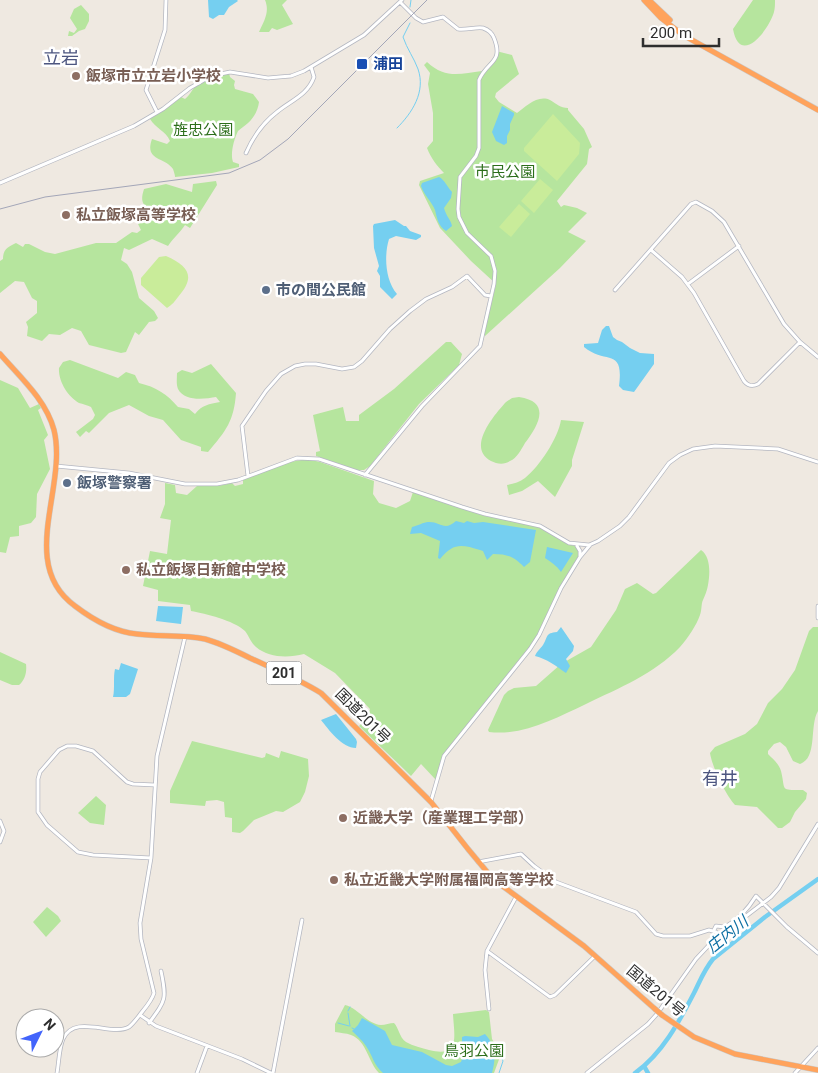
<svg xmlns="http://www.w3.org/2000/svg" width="818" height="1073" font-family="Roboto,'Noto Sans JP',sans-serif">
<rect width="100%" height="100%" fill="#efe9e1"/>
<path fill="#b6e59e" d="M265 0H287L282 5 293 24 277 30 272 28 269 32H259C264 21 270 12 265 0Z
M753 0H775C775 4 775 8 774 12 769 30 740 67 733 29Z
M81 5 89 14V21L85 29 79 31 72 36H68L69 31 74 33 77 29 70 18 74 9Z
M496 51 512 55 519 74 496 93 495 97 499 102 517 113C525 107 538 94 550 100 557 104 560 108 568 108V110L584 129 592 147 589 149 587 164 557 201 561 207 564 205 577 208 587 213 568 232 586 241 560 268 485 336 484 334 496 284 471 261 440 228 419 185 420 181 444 173C437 166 431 158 427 148L433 141V113L428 84 430 73 424 65 427 62C445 79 460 74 482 71L494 58Z
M229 73 230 77 235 81 234 85 235 89 253 94 259 102C258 110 254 118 248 123 245 126 241 128 238 131 234 139 230 154 233 162L239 164V167L212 173 175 177C175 175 174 172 173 169 165 157 144 161 152 139L167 144 170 141C166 131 155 128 150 119L181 97 185 99C190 95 191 91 195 87 205 79 217 76 229 73Z
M216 181 217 185 190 228 185 225C180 233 173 238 168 246L152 239 129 250 124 248 121 260 127 264 132 272 139 298 154 311 158 318 155 321 149 322 139 335 135 332 126 352 121 353 89 345 81 331 72 328 60 335 49 334 42 341 27 336 28 327 26 322 37 313V301L32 298 24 282 15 281 0 293V261L3 259C3 249 8 247 16 243L23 247 25 244H29L45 252 55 254 96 243H116L132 232 137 233 141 230 138 224 147 217 149 210C141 203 141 199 144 189L166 184 192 192 193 184Z
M446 342H451L462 354 459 365 419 404 370 466 364 470H357L316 456V452L320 451 313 415 343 407 346 421H359V415L394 389Z
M70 360 118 378 126 372 135 375 139 383C156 387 167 394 178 407L189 409 195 414C202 405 209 404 220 402L216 397C205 399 185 402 178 389 176 384 177 378 177 373L182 370 192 373 211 364 236 393C234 421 226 431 208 452L201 451V447L181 440 163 420 149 416 129 405 109 413 89 433 86 431 80 437 76 432 93 419 95 415 91 407C87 405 83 404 79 403 68 397 58 381 59 368L63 362Z
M0 380 18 388 30 408 39 404 41 408 38 410 48 435 44 440 50 469 37 494 36 517 31 523 19 526V536L10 537 6 553 0 552Z
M519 397C553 402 537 427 525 443 521 450 517 458 510 461 504 465 497 464 491 461 466 448 494 415 506 402L512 398Z
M561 420 584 422 572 460V466L555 497 538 481 522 491 509 495 507 485C513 484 520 482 525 478 540 466 558 438 561 420Z
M307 459 320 462 374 481 373 494 379 503 396 508 410 501 413 492 485 516 538 526C551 532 561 543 575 546L579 552 578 557 560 587 538 634 530 647 443 756 436 780 421 764 411 776C394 759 376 743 359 726L368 717 370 709 335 673 304 654C288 658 269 658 256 647 251 643 249 636 245 631 233 620 206 614 191 611L190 605 158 601V590L143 586 150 551 167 554 171 520 160 518 165 504V483L175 485 176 493 187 495 197 486H218L232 483 235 486 243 484V479L290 462Z
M701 550C711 557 710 574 708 585 707 591 705 595 703 600 701 604 702 610 700 615 696 626 688 638 680 647 654 674 619 688 586 704 556 718 524 736 489 732L488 730 504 695 508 691 514 688 536 686 561 664 591 647 616 610 625 589 637 583 653 594 656 593Z
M813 627H818V711C809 726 818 758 800 764L793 761 786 747 780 742 774 744 768 751V754C773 759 779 764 781 771 786 791 779 790 803 790L807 793 806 799 795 812 790 822 782 828H778L757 807 735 805C726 795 712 767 710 753L715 747 745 734 757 724 768 703 782 689 795 670 809 631Z
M0 652 26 664C27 672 25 680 19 685H12L0 680Z
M192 741 262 758 265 757 266 753 279 758 281 751 308 759 309 776 305 792 300 802 283 812 276 811 254 820 243 831 240 833 232 832V818L225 817 224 802 217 800 206 801 205 806 170 803V791Z
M96 796 106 805 104 825 90 823 78 813Z
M47 907 58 916 61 921 46 937 33 922Z
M345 1005C358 1008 367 1024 381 1025 385 1025 390 1023 394 1023 399 1028 399 1037 406 1042 413 1046 422 1048 429 1050 461 1058 454 1036 453 1014L486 1010 489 1012 492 1039 501 1054 494 1073H379C368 1062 367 1041 351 1035 346 1033 340 1033 335 1032V1024Z"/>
<path fill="#c9ec9a" d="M553 114 580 143 579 154 557 181 524 151V148Z
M540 179 553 190 534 213 521 201Z
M519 204 530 214 511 237 499 227Z
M166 256C189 266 196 277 178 297 175 301 172 305 167 308L141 285V278L159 257Z"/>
<path fill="#75cff0" d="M208 0H237L238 1 229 7 224 15H219L213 19 209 17Z
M502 106 514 113V115L510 124V130L507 136V143L504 145 496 141 492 132Z
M439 177C444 179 448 188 452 192L451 198 444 208C446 216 451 220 452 226L446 231C438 226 437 218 435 210 432 202 424 195 421 186L422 183Z
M395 220 404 226H406L410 231 421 235V237L416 240 396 236 389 239C384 255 385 280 397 294L392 299 380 287V276L377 271 379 266 374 248 373 226 374 224Z
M606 326H609L613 337 617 340 622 342 630 348 640 353 654 354V364L634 392 623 390 619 386C624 347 606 365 584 347V344L598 343 602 330Z
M456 521 464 523 467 521 474 523 483 522 536 530 530 562 524 567C514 557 508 554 493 554L487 560 483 551 480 550C461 544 453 543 440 559L438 558 440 541 421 533 410 534 412 527C417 526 424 522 428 522 440 521 444 532 456 521Z
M547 547 573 553 561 572C557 566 551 562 545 558Z
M158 606 183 607 181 624 156 621Z
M561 627 574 646 573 651 566 659 570 666 566 673C556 666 547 659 535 656 537 651 540 649 543 645 548 637 545 633 557 632Z
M121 663 138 669 130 694 126 697H113C115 688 113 677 115 669L119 670Z
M336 714 356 739 357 742 356 748C342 748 329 730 321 720Z
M362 1018 385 1031 392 1045 422 1052 446 1065 452 1066 461 1062 462 1059V1037L465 1036 478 1037 485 1034C496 1046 496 1058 492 1073H383C373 1064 373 1056 366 1046 362 1040 357 1036 352 1031L358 1025Z"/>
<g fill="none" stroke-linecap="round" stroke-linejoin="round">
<path stroke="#75cff0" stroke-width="1" d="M410 7 411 0
M397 128C412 113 426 92 418 69 414 58 407 49 403 37L410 23
M348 1011 350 1007
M348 1013 350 1026
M338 1023 349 1026
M352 1028 354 1029
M496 1052 501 1056 503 1061 499 1073"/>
<path stroke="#75cff0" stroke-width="4.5" d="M644 1066 648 1073
M635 1073C662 1054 679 1022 694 993 700 981 704 970 713 959L765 917 818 879"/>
<g stroke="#b4b7c1" stroke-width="4.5">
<path id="secondary" d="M157 112 146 90 165 30 166 0
M246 153C253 137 264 122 277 112 290 101 308 95 314 77L311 67
M0 183 134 126 163 109 190 88 211 76 230 72 268 78 279 77 291 76 304 71 364 35 402 0
M651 250 682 277 694 293 744 381C748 386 752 387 758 384L800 342
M688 284 739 246
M615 290 691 204 696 202 712 211 724 222 784 324 800 342 818 357
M56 466 129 473 185 484H217L238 480 297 458 319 459 462 507 485 514 540 526 569 543 589 545 598 541 620 526 629 517 669 463 680 455 693 449 715 446 778 449 818 462
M365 475 422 406 480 346 494 284 495 271 491 256 467 233 459 217 458 209 460 177 476 156 479 148V80C487 61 504 63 494 38 492 33 489 30 483 28 475 27 467 30 458 29L443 17 423 22 416 18 400 2
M248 476 242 426 266 391 281 374 295 366 305 364H316L342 369 354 367 362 361 390 329 410 311 426 299 452 287 467 276 485 295 491 296
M580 557 590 545
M818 606V618
M431 801 444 756 530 649 539 635 561 588 580 557V551L577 546
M0 821 4 831 0 842
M151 858 93 855 78 852 47 825 38 812V779L40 772 59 750 67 746H76L93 751 127 782 133 784 155 785
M478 862 521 854 534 866 556 882 636 912 656 934 663 936H690L709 930 716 932 720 936
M714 930 716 926 725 927C738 920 748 909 756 896L787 927 818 953
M487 951 550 997 555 995 595 956
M489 1009 485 970 487 951 516 897
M140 1015 156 1026 242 1059 271 1073
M149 1023C166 1000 167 999 161 971
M57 1073C59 1062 59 1048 63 1039 75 1013 111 1037 129 1027 134 1023 138 1017 142 1012 147 1006 152 1000 154 993L141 939 140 923 151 858 157 756 185 637
M197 1073 207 1046
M273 1073 302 920
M587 1073 648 1024 657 1014 696 959 711 943 771 897 779 888 818 824
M795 1073 818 1048"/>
</g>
<g stroke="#c9c9c9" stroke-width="6">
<path id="highway" d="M644 0 661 18 683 35 818 110
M649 0 670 20
M0 354C20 377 46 400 54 430 68 487 17 564 75 606 92 619 115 632 137 634 159 637 182 634 205 639 220 643 236 651 250 658 274 669 299 679 321 693L431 802 468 849 493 879 584 946 655 1009
M662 1015 694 1037 735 1054 818 1070"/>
</g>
<use href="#secondary" stroke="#fff" stroke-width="3"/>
<use href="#highway" stroke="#ffa35c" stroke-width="5"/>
<path stroke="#a3a6b8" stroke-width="1" d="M0 209 45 197 229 173 260 160 288 139 427 0"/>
<g stroke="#c9c9c9" stroke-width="6" stroke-linecap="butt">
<path id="highway-bridge" d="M655 1009 662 1015"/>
</g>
<use href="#highway-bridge" stroke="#ffa35c" stroke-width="5"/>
</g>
<rect fill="#1a4fb4" stroke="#fff" stroke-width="2" x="356" y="58" width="12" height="12" rx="2.5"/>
<g fill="#8d6e63" stroke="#fff" stroke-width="2">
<circle cx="76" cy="76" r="5"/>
<circle cx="66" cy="215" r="5"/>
<circle cx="126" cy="570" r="5"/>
<circle cx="343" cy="818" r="5"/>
<circle cx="334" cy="880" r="5"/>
</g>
<g fill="#5c6f8a" stroke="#fff" stroke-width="2">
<circle cx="266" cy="290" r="5"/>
<circle cx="67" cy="483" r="5"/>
</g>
<g text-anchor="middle" stroke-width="5" stroke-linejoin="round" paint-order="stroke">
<rect fill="#fff" stroke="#6d6d6d" stroke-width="1" x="266.5" y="661.5" width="35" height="23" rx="4"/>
<g font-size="14" font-weight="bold" fill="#2e2e2e">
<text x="284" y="678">201</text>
</g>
<g font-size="15" font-weight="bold" fill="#164399" stroke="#fff" text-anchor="start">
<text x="373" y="69">浦田</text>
</g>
<g font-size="15" font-weight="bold" fill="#785e54" stroke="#fff" text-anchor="start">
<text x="86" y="81">飯塚市立立岩小学校</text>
<text x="76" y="220">私立飯塚高等学校</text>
<text x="136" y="575">私立飯塚日新館中学校</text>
<text x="353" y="823">近畿大学（産業理工学部）</text>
<text x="344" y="885">私立近畿大学附属福岡高等学校</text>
</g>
<g font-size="15" fill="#2c6e1b" stroke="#fff">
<text x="203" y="135">旌忠公園</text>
<text x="505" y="177">市民公園</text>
<text x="474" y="1056">鳥羽公園</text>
</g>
<g font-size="15" font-weight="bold" fill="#4e5e75" stroke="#fff" text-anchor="start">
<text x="276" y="295">市の間公民館</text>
<text x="77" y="488">飯塚警察署</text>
</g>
<g font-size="15" fill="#2e2e2e" stroke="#fff">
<text transform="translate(363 716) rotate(45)" y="5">国道201号</text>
<text transform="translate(656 991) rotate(40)" y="5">国道201号</text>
</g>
<g font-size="16" font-style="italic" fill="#0d6fa3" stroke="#fff">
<text transform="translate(727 934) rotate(-39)" y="6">庄内川</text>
</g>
<g font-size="18" fill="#4d5680" stroke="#fff">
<text x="61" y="64">立岩</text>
<text x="720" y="785">有井</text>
</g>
</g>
<g transform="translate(40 1033) rotate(48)"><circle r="24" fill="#ffffff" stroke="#ababab"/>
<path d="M0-4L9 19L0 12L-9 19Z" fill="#4264fb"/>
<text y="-8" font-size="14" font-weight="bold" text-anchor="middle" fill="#2e2e2e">N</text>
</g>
<path d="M643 38v8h76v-8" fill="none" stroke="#2e2e2e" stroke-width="2.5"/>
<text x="650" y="38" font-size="15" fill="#2e2e2e" stroke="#ffffff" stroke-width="4" paint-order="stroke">200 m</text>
</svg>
